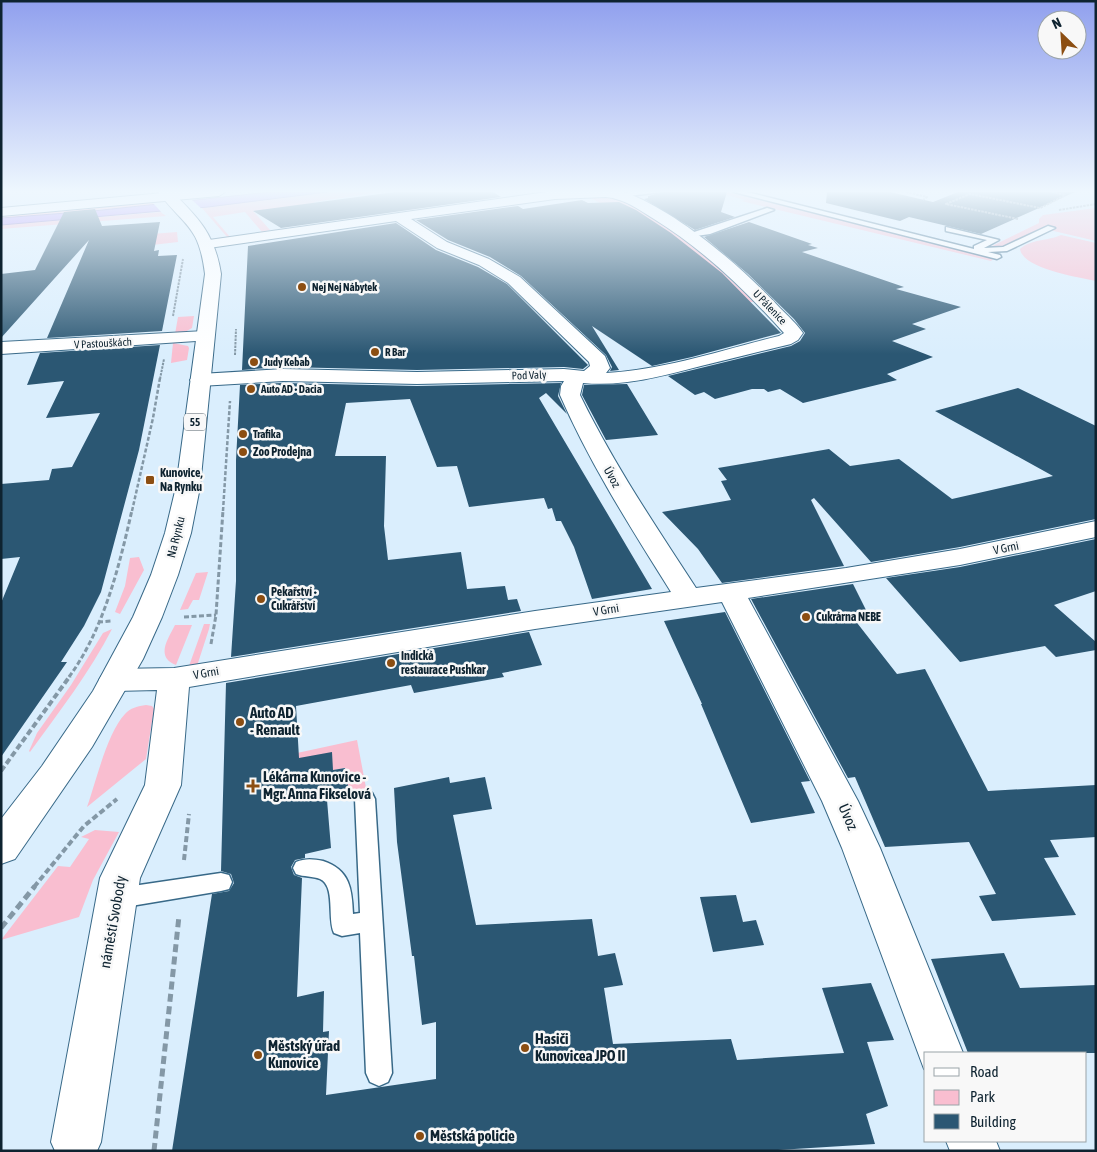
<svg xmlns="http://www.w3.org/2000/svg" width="1097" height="1152" font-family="'Asap Condensed',sans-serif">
<rect width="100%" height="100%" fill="#daeefd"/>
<path fill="#f9bed0" d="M327 192H380L314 202 321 210 281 208 253 211 270 230 262 232 245 212 213 217 230 237H236H227L202 208Z
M716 192H728L994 258 991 261 741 201 745 200Z
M590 198H619L674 230 711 261 754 302H749L684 245Z
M152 201 155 205 1 218V214Z
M1096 208V241L1041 228 998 249 988 248 1039 223V219L1043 215Z
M161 212 166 216 1 229V225Z
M177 232 178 242 152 245 151 234Z
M1061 235 1096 243V281C1078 277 1023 269 1020 249 1031 239 1048 241 1061 235Z
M194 316 192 328 185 332 175 334 178 317Z
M173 343 188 346 189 348 187 360 171 363Z
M139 557 144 570 120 614 115 612 125 586 130 558Z
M208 572 199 600H193L188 609 180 610 196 573Z
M204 624H210L209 629 197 666H189Z
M175 625H192L176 665C155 657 168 639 175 625Z
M112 629C90 672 59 712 30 752L29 751 37 733 71 685 103 633Z
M146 705 152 706 154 709 146 759 87 807C96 782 107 733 125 714 130 708 138 706 146 705Z
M357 740 367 793 348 796 345 768 301 776 297 753Z
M95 830 119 832 93 880 79 917 1 940 58 866 70 867 89 839 81 837Z"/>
<path fill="#ac83f6" stroke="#7d66bb" d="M270 192H327L208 207 1 225V218L93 211Z"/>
<path fill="#daeefd" d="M191 199 203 210 163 214 153 203Z"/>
<path fill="#2b5773" d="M395 192H493L501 197 281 228 253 211Z
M664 192H727L721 212 735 217 695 230 644 199 648 198V196Z
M827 192H890L933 202 958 192H1075L981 234 909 217 900 221 826 203Z
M582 200 588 203 619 202 636 210 671 233 722 273 781 333 692 357 652 366 592 326 619 370 610 371 612 367 606 355 521 276 490 257 448 240 416 220 518 206 523 209Z
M95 209 102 226 160 222 154 251 159 250 158 256 177 255 162 331 47 338 89 240 1 338V274L35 270 64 212Z
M749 222 812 244 808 245 818 248 802 252 904 287 896 289 961 307 912 324 926 329 892 341 933 357 887 374 897 380 803 403 780 389 768 392 764 389H752L715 399 704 392 695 395 668 376 791 346 800 341 805 333 794 319 748 274 704 237Z
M396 223 436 250 478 267 507 284 588 365 583 369 564 367 417 370 283 367 242 370 248 246Z
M160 345 139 450 101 592 84 626 61 662H67L1 757V603L20 557 1 559V484L49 480 52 469 72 467 100 413 46 418 64 381 27 385 40 353Z
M283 383 417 386 561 383 558 396 567 414 546 393 539 398 652 589 592 599 574 547 561 521H556L552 508 548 509 544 498 469 507 457 466 437 467 410 399 346 403 335 456H386L384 526 388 560 461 552 467 589 505 586 508 600 517 599 521 611 231 657 236 581V460L240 385Z
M627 384 658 435 606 440 582 395 584 385Z
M1018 388 1096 426V519L960 547 871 562 814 498 811 500 844 566 722 583 698 549 662 512 731 500 721 481 727 480 718 468 829 449 850 466 899 459 952 499 1053 476 935 411Z
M1096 539V591L1054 605 1096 642V650L1056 657 1045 646 960 662 886 578 960 567Z
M853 584 869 616 854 619 897 674 925 669 988 791 1096 785V837L1050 840 1059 857 1044 858 1076 915 992 921 979 896 996 894 969 842 885 847 855 777 848 778 751 599Z
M725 612 810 781 801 782 815 813 751 823 701 704H702L664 621Z
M529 632 542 665 502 673 504 677 414 693 411 685 296 706 299 758 332 752 333 770 345 768 350 796 327 800 331 848 305 854V858L295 860 291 867 294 875 302 878 297 997 324 991 323 1032 329 1031 326 1095 436 1079V1022L422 1025 414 956H412L397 842 394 788 449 777 450 783 485 777 492 809 453 815 476 925 592 919 598 956 615 953 623 985 604 988 613 1044 731 1039 737 1060 844 1053 822 988 871 983 894 1040 867 1042 888 1106 866 1114 875 1144 762 1151H172L212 894 229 891 234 883 231 874 221 871 226 683Z
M736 895 743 922 756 920 764 945 713 952 700 897Z
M1004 953 1020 988 1096 985V1053H968L931 959Z"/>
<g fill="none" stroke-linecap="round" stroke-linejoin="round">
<g stroke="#386988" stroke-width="3">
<path id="lane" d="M662 192 620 197 617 195 628 192Z
M734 192H747L974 249V246L987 240 946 231V227L999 240 984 248 1003 247 1048 226 1055 228 1007 251 988 252 1000 255 1001 257 997 259Z
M767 208 774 210 710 234 689 237 685 235Z
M365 791 372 793 375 799 392 1073 388 1082 379 1086 370 1082 366 1073 360 933 342 936 334 933C327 919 336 886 320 879 313 876 304 877 296 874L293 868 296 862C305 858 314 859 323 861 350 870 352 889 353 914L360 913 355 799 358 793Z
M221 873 229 875 232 882 229 889 221 891 119 908 111 905 108 898 111 891 119 888Z"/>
</g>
<g stroke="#386988" stroke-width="2">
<path id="street" d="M174 192H225L219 196 1 216V208Z
M547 192H624C677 211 742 267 780 308 788 316 797 324 803 333L798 340 791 344C761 351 731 359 701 366 662 376 623 387 583 383L580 395C613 463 655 525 696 588L846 568 960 549 1096 521V537L960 565 748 598 858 801 880 848 963 1053H926V1070L924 1069 842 848 822 801 722 602 535 629 189 687 181 785 140 878 101 1142 97 1151H55L51 1142 100 878 145 785 157 690 115 691 104 688 99 680 104 672 115 669 174 668 535 611 671 592C631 528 590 464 560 395L561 386 564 381 417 384 283 381 200 386 193 384 190 380 193 376 200 374 283 369 417 372 564 369 584 371 590 366 589 362 508 283 479 265 437 248 396 221 209 248 204 247 202 244 204 241 209 240ZM606 197C625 199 638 209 654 219 704 250 745 290 784 333L779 336C722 350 664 370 606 373L610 368 605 356 520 277 489 259 447 242 411 219 555 199Z
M205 331 211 332 214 336 211 340 1 354V342Z
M946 1141H996L1000 1151H950Z"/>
</g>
<g stroke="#386988" stroke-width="2">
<path id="primary" d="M158 192H172C199 218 215 235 221 274L200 487 191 533 178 575 162 617 143 659 92 747 15 859 1 864V819L42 766 93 691 133 617 151 575 165 533 176 487 205 274C199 225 185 227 158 192Z"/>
</g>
<path stroke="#8498a6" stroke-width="2" stroke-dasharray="2.5 1" stroke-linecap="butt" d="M906 192 927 197 923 200
M1052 192 1066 195
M1059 210 1096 204
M1018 219 946 204 970 194 1040 208 1066 195
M173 316 183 259
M235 355 236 329
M160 379 164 359"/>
<path stroke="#8498a6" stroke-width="2.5" stroke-dasharray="4 2" stroke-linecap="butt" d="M132 511 153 418 160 378
M223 511 230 401"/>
<path stroke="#8498a6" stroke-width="3" stroke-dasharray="5 2.5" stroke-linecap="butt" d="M184 617 216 615
M98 622 112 621
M211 644 216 615 223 510
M69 677C104 629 119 567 132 510"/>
<path stroke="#8498a6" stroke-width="4" stroke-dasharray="6 3" stroke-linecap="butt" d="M1 771 70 676
M184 860 189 814
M34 887 84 826 117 799"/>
<path stroke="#8498a6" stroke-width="5" stroke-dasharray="8 4.5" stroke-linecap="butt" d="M1 928 35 886
M154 1151 179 916"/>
<use href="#lane" fill="#fff" fill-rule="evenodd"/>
<use href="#street" fill="#fff" fill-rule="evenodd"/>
<use href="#primary" fill="#fff" fill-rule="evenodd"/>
</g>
<linearGradient id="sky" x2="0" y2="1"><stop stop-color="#90a0ee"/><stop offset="0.54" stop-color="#eef7fe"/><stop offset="1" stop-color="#eef7fe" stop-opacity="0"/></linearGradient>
<rect width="1097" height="354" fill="url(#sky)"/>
<g fill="#8c4e12" stroke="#f8f8f8" stroke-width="2">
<circle cx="302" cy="287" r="5"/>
<circle cx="375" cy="352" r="5"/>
<circle cx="254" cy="362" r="5"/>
<circle cx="251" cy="389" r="5"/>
<circle cx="243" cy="434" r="5"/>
<circle cx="243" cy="452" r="5"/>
<rect x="145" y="475" width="10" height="10" rx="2.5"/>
<circle cx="261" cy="599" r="5"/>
<circle cx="806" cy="617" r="5"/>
<circle cx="391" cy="663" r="5"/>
<circle cx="240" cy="722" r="5"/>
<path d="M250.5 778.5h5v5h5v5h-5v5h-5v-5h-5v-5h5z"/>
<circle cx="525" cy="1048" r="5"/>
<circle cx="258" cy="1055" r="5"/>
<circle cx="420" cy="1136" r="5"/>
</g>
<g text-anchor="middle" stroke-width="5" stroke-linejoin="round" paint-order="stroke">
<g font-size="11" font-weight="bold" fill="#0e2330" stroke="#f8f8f8" text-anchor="start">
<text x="312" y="291">Nej Nej Nábytek</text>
<text x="385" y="356">R Bar</text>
<text x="264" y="366">Judy Kebab</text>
<text x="261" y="393">Auto AD - Dacia</text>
<text x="253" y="438">Trafika</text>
</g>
<g font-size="11" fill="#0e2330" stroke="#f8f8f8">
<text transform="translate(770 307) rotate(46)" y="4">U Pálenice</text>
<text transform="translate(103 343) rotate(-3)" y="4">V Pastouškách</text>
<text transform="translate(529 375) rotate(-2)" y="4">Pod Valy</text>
</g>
<rect fill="#f8f8f8" stroke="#54636c" stroke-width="1" x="184" y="413.5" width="22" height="17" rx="4"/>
<g font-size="11" font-weight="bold" fill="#0e2330">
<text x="195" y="426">55</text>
</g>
<g font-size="12" font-weight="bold" fill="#0e2330" stroke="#f8f8f8" text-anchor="start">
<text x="253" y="456">Zoo Prodejna</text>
<text x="160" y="477">Kunovice,<tspan x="160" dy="14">Na Rynku</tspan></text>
<text x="271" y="596">Pekařství -<tspan x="271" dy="14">Cukrářství</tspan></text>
<text x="816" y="621">Cukrárna NEBE</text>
<text x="401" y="660">Indická<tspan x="401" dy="14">restaurace Pushkar</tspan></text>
</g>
<g font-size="12" fill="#0e2330" stroke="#f8f8f8">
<text transform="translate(612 477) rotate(61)" y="4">Úvoz</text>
<text transform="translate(176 537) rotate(-76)" y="4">Na Rynku</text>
<text transform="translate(1006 548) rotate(-11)" y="4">V Grni</text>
<text transform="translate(606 610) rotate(-9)" y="4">V Grni</text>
<text transform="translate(206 673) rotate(-10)" y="4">V Grni</text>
</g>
<g font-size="15" font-weight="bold" fill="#0e2330" stroke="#f8f8f8" text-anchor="start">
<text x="250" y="718">Auto AD<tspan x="250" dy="17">- Renault</tspan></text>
<text x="263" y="782">Lékárna Kunovice -<tspan x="263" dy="17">Mgr. Anna Fikselová</tspan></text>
<text x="535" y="1044">Hasiči<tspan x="535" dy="17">Kunovicea JPO II</tspan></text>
<text x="268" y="1051">Městský úřad<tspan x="268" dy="17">Kunovice</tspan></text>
<text x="430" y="1141">Městská policie</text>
</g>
<g font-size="15" fill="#0e2330" stroke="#f8f8f8">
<text transform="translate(848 817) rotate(66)" y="5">Úvoz</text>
<text transform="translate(113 922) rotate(-80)" y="5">náměstí Svobody</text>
</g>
</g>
<rect width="1097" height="1152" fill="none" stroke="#0e2330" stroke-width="5"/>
<rect x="924" y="1052" width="162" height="90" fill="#f8f8f8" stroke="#9aa3a8"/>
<rect x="934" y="1068" width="25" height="8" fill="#ffffff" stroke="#9aa3a8"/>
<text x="970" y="1077" font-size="15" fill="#0e2330">Road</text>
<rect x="934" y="1090" width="25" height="15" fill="#f9bed0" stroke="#9aa3a8"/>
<text x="970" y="1102" font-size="15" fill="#0e2330">Park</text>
<rect x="934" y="1114" width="25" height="15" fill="#2b5773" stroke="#9aa3a8"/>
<text x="970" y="1127" font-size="15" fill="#0e2330">Building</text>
<g transform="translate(1062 35) rotate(335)"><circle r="24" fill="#f8f8f8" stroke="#9aa3a8"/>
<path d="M0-4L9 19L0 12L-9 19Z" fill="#8c4e12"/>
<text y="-8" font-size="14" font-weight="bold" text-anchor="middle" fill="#0e2330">N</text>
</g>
</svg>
